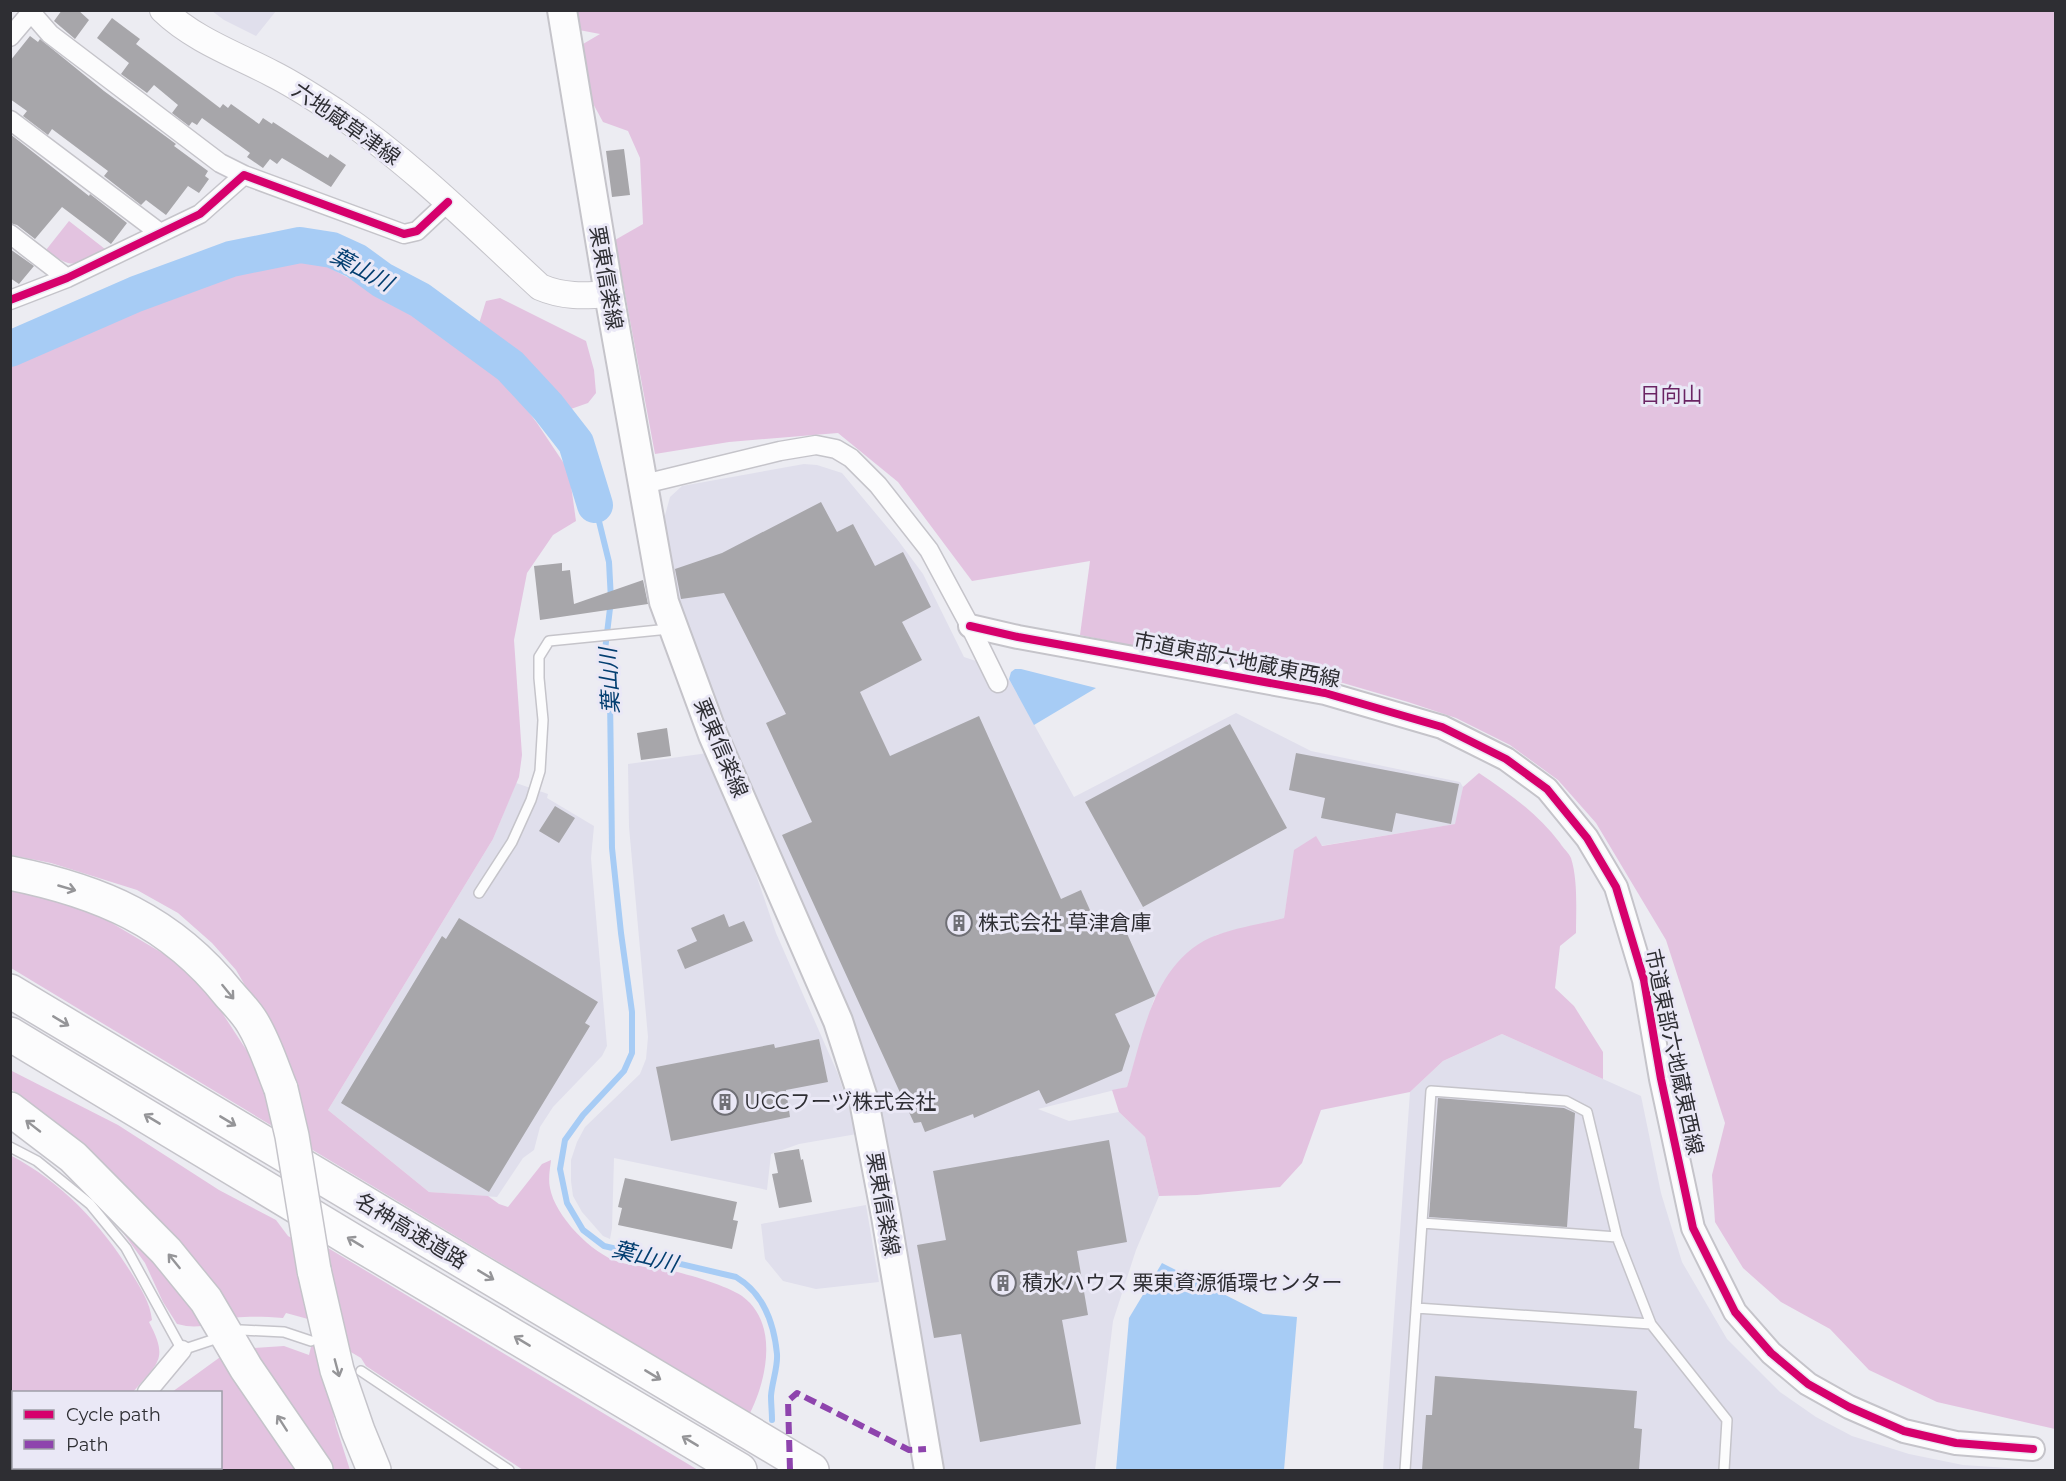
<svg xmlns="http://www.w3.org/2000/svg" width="2066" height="1481" font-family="Montserrat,'Noto Sans JP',sans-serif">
<rect width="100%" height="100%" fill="#ececf2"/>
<path fill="#e0dfec" d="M212 11H276L256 36 224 20Z
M804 464 817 465 842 473 897 539 923 574 964 657 994 667 1005 680 1009 679 1074 797 1236 713 1311 751 1460 782 1463 787 1456 824 1295 850 1284 918 1216 935 1154 999 1127 1087 1038 1109 1069 1121 1119 1112 1145 1137 1159 1196 1136 1250 1113 1321 1095 1470H945L941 1469 822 953 683 624 664 519 670 497 682 486Z
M708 753 749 854 776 933 838 1074 857 1134 799 1144 771 1154 767 1190 614 1158 612 1228 610 1239 603 1236 582 1212 573 1196 571 1181V1160L577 1142 585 1127 640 1074 646 1059 648 1037 629 827 628 764Z
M516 783 548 794 547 798 594 826 591 858 607 1046 602 1056 553 1107 540 1127 534 1150 523 1158 497 1197 429 1192 328 1110 493 839Z
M1502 1034 1641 1096 1661 1193 1682 1262 1727 1339 1780 1392 1816 1417 1852 1436 1909 1454 1963 1465 2036 1470H1383L1410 1092 1443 1061Z
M866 1205 879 1282 816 1289 783 1281 765 1259 761 1224Z
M10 1440 13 1441 14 1468H68L67 1470H11Z"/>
<path fill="#e3c3e0" d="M575 11H2055V1429L1937 1402 1869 1370 1830 1329 1781 1302 1743 1268 1715 1222 1712 1175 1725 1123 1666 940 1596 823 1558 780 1510 745 1456 718 1408 702 1343 683 1198 659 1080 635 1090 561 972 581 898 482 838 433 729 442 655 454 615 240 643 224 640 158 628 131 603 122 590 98 583 44 600 34 579 30Z
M69 221 105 249C75 264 75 272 46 250Z
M274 257 316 261 376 292 454 340 500 374 537 423 569 471 576 521 553 535 527 573 514 640 522 755 519 777 493 839 328 1110 429 1192 488 1196 499 1204 508 1207 542 1164 551 1160C550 1169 548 1179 550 1188 555 1216 592 1254 619 1262 634 1267 649 1266 664 1269 684 1273 726 1285 742 1296 779 1323 767 1379 750 1413L306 1146 285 1054 236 970 212 943 178 913 137 890 51 863 11 855 10 361 157 296Z
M500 298 586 341 594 370 596 393 588 403 568 410 516 356 478 327 486 301Z
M1479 773C1509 793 1538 814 1560 843 1563 848 1569 853 1571 858 1578 880 1576 910 1576 933L1560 946 1555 988 1574 1006 1603 1052V1079L1502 1034 1443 1061 1410 1092 1321 1110 1302 1163 1280 1187 1197 1195 1159 1196 1145 1137 1119 1112 1112 1090 1127 1087C1144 1031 1155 958 1217 935 1238 927 1262 924 1284 918L1294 850 1316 836 1322 846 1455 824 1463 787Z
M10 890 55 900 105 919 179 963 217 1005 251 1057 266 1091 274 1127 11 968Z
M10 1070 118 1125 219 1190 276 1220 288 1236 295 1240 308 1319 286 1313 283 1318C267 1317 250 1316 234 1318 210 1321 204 1331 177 1324L163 1302 145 1263 105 1208 93 1153 11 1089Z
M10 1155C63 1183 101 1224 132 1274 141 1289 150 1302 152 1320L149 1322C169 1360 158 1362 133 1392H14L13 1400 11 1399Z
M323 1245 698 1470H523L366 1366 361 1358 344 1348Z
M315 1330 336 1426 350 1470H333L264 1370 253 1348 284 1346 309 1355Z
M223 1355 299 1470H188L183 1468H220V1392H172Z"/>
<path fill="#a7ccf5" d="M1015 669H1021L1096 688 1034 725 1009 679 1011 672Z
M1162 1263 1263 1314 1297 1317 1284 1470H1116L1129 1318Z"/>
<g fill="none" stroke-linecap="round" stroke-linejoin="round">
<path stroke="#a7ccf5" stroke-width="6" d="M595 505 609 562 611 600 605 650 610 697 612 848 621 933 632 1012V1053L624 1071 583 1115 565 1140 560 1169 567 1203 583 1230 604 1246 736 1277C763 1293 774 1323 777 1354 778 1367 772 1382 771 1396 771 1404 772 1412 772 1420"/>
<path stroke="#a7ccf5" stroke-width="36" d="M10 349 136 294 231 259 300 245 332 250 356 261 382 280 420 300 510 366 548 407 576 443 595 505"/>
</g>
<path fill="#a7a6aa" d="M62 10H78L89 20 75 39 54 21Z
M112 18 140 39 136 44 220 108 223 104 228 108 231 104 259 124 263 118 272 124 273 122 328 158 330 154 346 165 331 187 282 158 277 164 270 159 263 168 247 157 250 153 202 118 197 125 192 122 189 126 172 113 178 105 154 85 147 93 121 74 129 63 97 38Z
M30 36 38 42 40 39 104 91 176 144 174 146 208 171 205 176 209 179 199 193 188 186 166 215 146 200 141 205 104 176 108 171 52 129 48 135 23 116 27 111 10 99V61Z
M10 134 89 196 90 194 127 223 111 244 62 207 35 239 17 225 10 223Z
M624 149 630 195 612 197 606 151Z
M10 249 34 266 19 284 10 278Z
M821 502 837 532 853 524 875 566 903 552 931 607 902 622 922 660 860 692 890 756 979 716 1061 899 1081 890 1098 928 1120 918 1155 996 1115 1014 1130 1046 1122 1071 1046 1104 1039 1090 974 1118 973 1114 925 1132 921 1122 914 1123 782 835 812 822 766 723 786 714 724 593 681 599 675 569 722 553Z
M562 563V571L570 570 574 604 643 580 648 604 540 620 534 566Z
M1230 724 1287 828 1143 907 1085 802Z
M667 728 671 756 641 760 637 733Z
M1296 753 1459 784 1451 824 1396 813 1392 832 1321 818 1325 798 1289 790Z
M555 806 575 818 559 843 539 831Z
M724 914 729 927 744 921 753 941 685 969 677 950 697 941 691 928Z
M459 918 598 1002 585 1023 590 1026 489 1192 341 1103 442 936 446 939Z
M819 1039 828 1082 786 1090 790 1117 671 1141 656 1067 774 1044 775 1048Z
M1438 1098 1564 1108 1575 1113 1567 1227 1429 1217Z
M1109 1140 1127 1242 1077 1251 1088 1315 1062 1320 1081 1424 980 1442 961 1334 934 1338 917 1245 946 1240 933 1171Z
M799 1149 801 1160 803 1159 812 1202 779 1208 772 1174 778 1173 774 1153Z
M625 1178 737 1202 733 1220 738 1221 732 1249 618 1225 622 1208 618 1207Z
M1435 1376 1637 1391 1634 1428 1642 1429 1639 1470H1422L1426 1415H1432Z"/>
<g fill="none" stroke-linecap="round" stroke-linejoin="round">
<g stroke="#c5c4ca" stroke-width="12">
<path id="service" d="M479 893 512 842 531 800 540 771 543 720 539 678V657L549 641 669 629
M10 1147 37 1161 90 1204 126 1248 182 1350 212 1340
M1422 1223 1617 1237
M1416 1308 1651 1324
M241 1330 284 1332 311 1341
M361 1371 509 1470
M1405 1470 1431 1091 1566 1101 1587 1112 1617 1237 1651 1324 1727 1420 1724 1470"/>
</g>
<g stroke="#c5c4ca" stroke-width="21">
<path id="minor" d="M29 10 50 34 220 163 244 175
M10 37 33 10
M10 120 160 233
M10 234 67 278
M10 300 67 278 200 214 244 175 404 234 417 231 448 202
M644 484 780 451 816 445 836 449 851 458 878 485 929 550 970 626 998 683
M147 1392 182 1350"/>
</g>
<g stroke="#c5c4ca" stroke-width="26">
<path id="tertiary" d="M970 626 1018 637 1325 693 1442 727 1506 759 1547 789 1587 838 1616 887 1644 980 1661 1079 1693 1228 1735 1312 1771 1353 1808 1384 1849 1407 1904 1431 1956 1443 2033 1449
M10 1416 14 1418
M126 1468 132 1470"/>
</g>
<g stroke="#c5c4ca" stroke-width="28">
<path id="secondary" d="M163 10C194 40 237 55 273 74 295 85 316 99 336 112 410 162 474 226 540 287 563 297 584 296 609 294"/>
</g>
<g stroke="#c5c4ca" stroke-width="32">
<path id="primary" d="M562 10 609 294 664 602 713 735 838 1021 864 1101 886 1216 929 1470"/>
</g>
<g stroke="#c5c4ca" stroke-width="36">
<path id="motorway" d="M10 873C100 891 171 921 229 994 237 1003 246 1012 252 1022 265 1043 272 1067 281 1089
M10 991 812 1470
M10 1034 355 1242 740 1470
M10 1109 73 1157 166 1251 206 1300 246 1368 316 1470
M314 1270 337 1370 358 1431 374 1470"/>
</g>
<use href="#service" stroke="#fcfcfd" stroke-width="9"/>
<use href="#minor" stroke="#fcfcfd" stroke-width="18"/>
<use href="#tertiary" stroke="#fcfcfd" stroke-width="22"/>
<use href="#secondary" stroke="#fcfcfd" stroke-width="26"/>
<use href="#primary" stroke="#fcfcfd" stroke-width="28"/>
<use href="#motorway" stroke="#fcfcfd" stroke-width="33"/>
<g stroke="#c5c4ca" stroke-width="36" stroke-linecap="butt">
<path id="motorway-bridge" d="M281 1089 292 1136 314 1270"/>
</g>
<use href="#motorway-bridge" stroke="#fcfcfd" stroke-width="33"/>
<path stroke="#8e44ad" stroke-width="6" stroke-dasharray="12 6" stroke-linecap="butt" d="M790 1470 788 1401 797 1393 909 1450 926 1449"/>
<g stroke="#eae8f6" stroke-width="11">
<path id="cycleway" d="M10 300 67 278 200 214 244 175 404 234 417 231 448 202
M970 626 1018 637 1325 693 1442 727 1506 759 1547 789 1587 838 1616 887 1644 980 1661 1079 1693 1228 1735 1312 1771 1353 1808 1384 1849 1407 1904 1431 1956 1443 2033 1449"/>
</g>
<use href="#cycleway" stroke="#d6006c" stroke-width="8"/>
</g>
<defs><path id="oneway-shaft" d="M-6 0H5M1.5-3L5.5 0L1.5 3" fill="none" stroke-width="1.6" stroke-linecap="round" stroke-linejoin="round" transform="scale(1.5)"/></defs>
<g stroke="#959598">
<use href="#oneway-shaft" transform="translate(67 888) rotate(16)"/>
<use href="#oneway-shaft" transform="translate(228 992) rotate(51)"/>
<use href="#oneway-shaft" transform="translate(61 1021) rotate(31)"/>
<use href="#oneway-shaft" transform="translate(152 1119) rotate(-149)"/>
<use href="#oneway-shaft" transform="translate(228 1121) rotate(31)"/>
<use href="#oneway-shaft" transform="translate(33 1126) rotate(-142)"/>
<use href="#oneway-shaft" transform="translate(355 1242) rotate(-149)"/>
<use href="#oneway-shaft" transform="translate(174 1261) rotate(-129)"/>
<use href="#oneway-shaft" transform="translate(486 1275) rotate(31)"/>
<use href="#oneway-shaft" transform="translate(522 1341) rotate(-149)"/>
<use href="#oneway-shaft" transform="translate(337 1368) rotate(75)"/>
<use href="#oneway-shaft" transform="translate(653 1375) rotate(31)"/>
<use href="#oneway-shaft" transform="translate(282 1423) rotate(-123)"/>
<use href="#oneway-shaft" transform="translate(690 1441) rotate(-149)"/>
</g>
<defs>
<g id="building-ring" transform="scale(1.35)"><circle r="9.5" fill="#eae8f6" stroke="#707076" stroke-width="1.5"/><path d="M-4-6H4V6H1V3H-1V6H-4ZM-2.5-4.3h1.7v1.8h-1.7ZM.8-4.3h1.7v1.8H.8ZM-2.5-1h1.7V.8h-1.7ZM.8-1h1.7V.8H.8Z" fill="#707076"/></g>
</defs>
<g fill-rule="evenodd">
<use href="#building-ring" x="959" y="923"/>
<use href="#building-ring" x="725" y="1102"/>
<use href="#building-ring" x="1003" y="1283"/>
</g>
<g text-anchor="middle" stroke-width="6" stroke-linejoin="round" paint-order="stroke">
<g font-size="21" fill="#2e2e33" stroke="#eae8f6">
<text transform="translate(346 124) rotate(35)" y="7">六地蔵草津線</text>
<text transform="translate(606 278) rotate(80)" y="7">栗東信楽線</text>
<text transform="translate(1237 660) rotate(11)" y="7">市道東部六地蔵東西線</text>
<text transform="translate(721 748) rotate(67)" y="7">栗東信楽線</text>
<text transform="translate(1674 1052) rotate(78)" y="7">市道東部六地蔵東西線</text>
<text transform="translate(883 1204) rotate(80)" y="7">栗東信楽線</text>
<text transform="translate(411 1231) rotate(31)" y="7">名神高速道路</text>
</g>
<g font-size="21" fill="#6a2564" stroke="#eae8f6">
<text x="1671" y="402">日向山</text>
</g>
<g font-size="21" fill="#2e2e33" stroke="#eae8f6" text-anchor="start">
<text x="978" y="930">株式会社 草津倉庫</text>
<text x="744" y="1109">UCCフーヅ株式会社</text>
<text x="1022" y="1290">積水ハウス 栗東資源循環センター</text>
</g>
<g font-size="22" font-style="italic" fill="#033e70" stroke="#eae8f6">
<text transform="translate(362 269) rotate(28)" y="8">葉山川</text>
<text transform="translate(609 681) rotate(-93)" y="8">葉山川</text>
<text transform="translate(645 1256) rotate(14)" y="8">葉山川</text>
</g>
</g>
<rect width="2066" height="1481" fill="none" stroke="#2e2e33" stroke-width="24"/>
<rect x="12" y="1391" width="210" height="78" fill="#eae8f6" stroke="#9f9ea8" stroke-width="1.5"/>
<rect x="24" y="1410" width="30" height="9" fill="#d6006c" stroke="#9f9ea8" stroke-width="1.5"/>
<text x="66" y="1421" font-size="18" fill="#2e2e33">Cycle path</text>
<rect x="24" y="1440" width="30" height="9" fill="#8e44ad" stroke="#9f9ea8" stroke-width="1.5"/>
<text x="66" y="1451" font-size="18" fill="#2e2e33">Path</text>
</svg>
